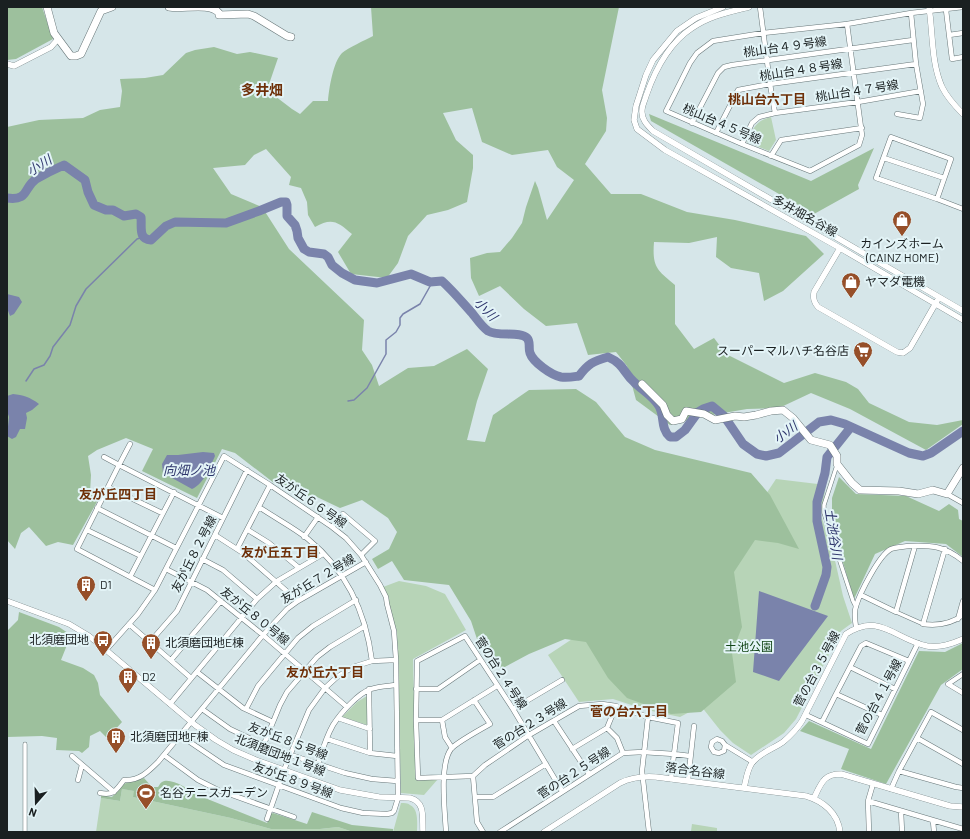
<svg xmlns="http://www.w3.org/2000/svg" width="970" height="839" font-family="Barlow,'Noto Sans JP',sans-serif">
<rect width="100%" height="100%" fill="#d6e6e9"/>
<path fill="#b7d4b7" d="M771 117 776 140 769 151 747 142C754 128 755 121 771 117Z
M776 479 826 485 821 515 834 556 843 596 852 623 841 631 796 719 784 733 751 755 733 743 720 730 701 706 680 717 647 710 613 699 579 702 548 655 746 524Z
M399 581 426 586 445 594 466 630 413 659 416 779H438L424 795 401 793 397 632 383 587Z
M367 696V725L342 717 357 702Z
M122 789 135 791 133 797 231 818 271 829H320L338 827 353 832H96L101 798 120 801Z
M401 803C404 803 408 803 410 805 419 809 417 824 417 832H393Z
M692 824 717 828V832H697L691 831Z"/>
<path fill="#9dc09d" d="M7 7H42L53 39 16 59 7 60Z
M371 7H619L602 90 607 118 606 131 585 164 611 194H641L687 212 735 220 806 236 824 254 783 291 764 301 759 273 731 268 716 257 717 237 689 243 654 242C652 267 657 270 675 285V324L694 349 714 338 726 354 784 383 815 373 846 382 858 389 869 403 909 422 937 425 963 420V424L926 450 850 409 811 393 779 408 747 409 700 417 670 425 636 400 627 366 616 352 588 355 577 323 546 326 524 309 500 286 479 296 471 278 470 258 487 253 500 252 512 238 522 223 526 207 535 181 538 188 547 220 574 180 557 167 548 150 512 155 482 142 472 108 443 113 456 140 473 155V168L467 202 448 210 427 215 408 236 398 263 387 278 351 274 338 252 352 234C338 222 332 217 315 227L308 215 307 202 301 188 289 185 291 177 266 149 254 155 245 165 213 168 231 194 262 207 289 249 364 320 362 350 372 365 379 386 408 368 434 366 467 349 488 369 477 401 467 440 485 442 493 415 529 390 576 389 596 402 625 437 655 450 751 473 770 495 799 549 778 543 755 540 734 572 742 627 732 653 736 682 701 712 671 714 627 698 608 678 586 642 565 639 529 654 501 669 479 645 471 621 449 585 404 580 392 561 378 569 372 559 389 549 397 532 388 518 362 500 340 508 317 497 301 496 274 483 235 453 222 449 197 498 142 471 153 449 126 438 97 450 88 456 91 475 90 493 98 500 73 545 58 542 46 546 29 527 21 533 15 549 7 540V127L39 120 83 118 100 110 120 107 122 91 120 79 145 78 163 75 186 53 195 50 214 47 237 54 250 52 278 58 267 90 292 109 300 114 313 101H328C329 89 333 62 342 53 348 48 365 40 373 36Z
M649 114 811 181 874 148 858 185 859 189 814 214 651 121Z
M839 477 856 494 906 496 939 511 949 504 958 510 959 519 963 521V557L946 544 905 541 875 554 854 599 832 526V498Z
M19 612 59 627 71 635 61 660 83 668 94 675 98 683 100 695 122 722 114 731 106 737 100 731 90 736 89 747 82 753 79 751 56 750 57 738 42 736 7 737V631L18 620Z
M963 643V669L941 685 886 784 841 769 849 749 800 731 809 721 871 749 919 651 945 652Z
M144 778 152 787H158C159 786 160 783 162 782 170 777 189 789 195 794L267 823 271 814 273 813 307 824 312 812 352 825 393 829V832H353L338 827 320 829H271L231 818 133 797 134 791 122 789 120 801 101 798V795L112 797 123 784Z"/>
<path fill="#7a83ab" d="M7 294 19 297 22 302 14 314 10 316 7 308Z
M13 394C23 395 30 397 39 404L32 410 26 413 27 418 25 429H20L16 437 12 439 7 436 9 417 7 411V396Z
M203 452 214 453 215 456C210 467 204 484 192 489L163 473 162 464 167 455H178Z
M759 591 828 616 779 681 753 672Z"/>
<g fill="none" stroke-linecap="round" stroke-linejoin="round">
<path stroke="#7a83ab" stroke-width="1.5" d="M26 381 34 369 44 365 50 356 53 347 70 325 76 306 86 289 137 239 143 237
M348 401 354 400 367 388 386 354V340L396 332 400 325V318L403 314 420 304 433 281"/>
<path stroke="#7a83ab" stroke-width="9" d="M7 198C29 201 23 188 36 179 45 174 55 169 64 165L85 180 88 192 94 205 106 210H113L124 216 136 214 141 217C142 227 138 239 151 240L166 226 175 222 226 223 259 211 281 202H286L287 205V216L295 225 297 231 298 238 304 249 309 252 324 254 328 257 332 265 342 273 355 280 377 283 411 274 430 282 442 281C453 291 462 302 472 313 476 318 482 327 488 331 498 337 520 331 527 338 531 342 528 348 530 353 533 362 551 375 561 377 567 378 572 377 579 376 588 364 593 361 608 357 624 364 623 372 634 382 642 390 653 396 659 406 665 416 660 428 670 437H676L685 430 698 412 703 409 712 406 724 416 743 444 757 454 766 456 779 453 819 422 831 420 845 424 909 453 923 456 931 453 963 431
M815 606 826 575 827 567 817 521V502L825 473 827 457 851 427"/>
<g stroke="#687779" stroke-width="4.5">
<path id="pedestrian" d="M837 465 824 505V513L853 601 856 607
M896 612 923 624
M25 832V744"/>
</g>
<g stroke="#687779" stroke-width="5.5">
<path id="minor" d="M760 7 770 84 775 113
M946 10 952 59 963 57
M847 24 862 135 859 145 810 171 742 144 666 111 690 63 697 53 713 41 763 33 847 24 911 13 963 7
M949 35 963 33
M897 114 920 118 923 104 916 64 911 13
M692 123 718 73 724 67 732 65 913 40
M716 133 738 90 770 84 916 64
M891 137 951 159 937 199 876 178Z
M742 144 752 123 759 117 775 113 858 102 921 91
M771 156 781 140 862 128
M884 158 944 178
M937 199 963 209
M104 457 119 465 130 444
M108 487 162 513
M947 494 963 503
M259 507C275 518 293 527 308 539 346 570 366 613 372 661
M97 508 176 548
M332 527 343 514 375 541 361 555
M87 530 141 556
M248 530 269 543 298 567
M215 535 243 553 298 601
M304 537 318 517
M237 549 270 485
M945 549 923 624C938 626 951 624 963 615
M202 559 223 570 257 599
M166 569 207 590 263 635 347 707
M130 577 174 492
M155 590 77 549 119 465 223 518
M861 595 896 612 915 546
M958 619 963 601
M129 624 191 678
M856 627C855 621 854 612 856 606 860 593 879 555 891 549 896 547 903 547 909 546 931 545 945 546 963 561
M150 642 177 611 247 470
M106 650 138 614 155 590 224 456 270 485 332 527 346 538 361 555 380 585 386 597 387 604 394 631 396 660 398 798 394 811 392 813 387 814 363 813 341 808 224 765 181 736
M171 660 221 601
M197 672 243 708 273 722
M963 674 948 684 963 693
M369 689 370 753
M416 689H438L480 660
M895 689 850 667 861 646 866 643 909 661
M836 694 850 667
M170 704 257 599 277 581 323 554
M202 709 230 729 251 739 291 755 345 773 372 779 397 781
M246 709 258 686 298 638 313 626 356 600
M513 709 562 680
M806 715 868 744 918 643
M338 718 370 729
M416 720H442L497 686
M442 720 445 737 452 748
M554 721 589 774
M822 722 836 694 882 715
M607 728 617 738 623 753
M917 738 963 764
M327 739 370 753 397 756
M264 744 280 705 287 692 317 657 330 647 365 626
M725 745 724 751 719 753 714 752 711 747 712 742 717 739 722 741 725 745 753 762
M572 749 607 728 616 706
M164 755 198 780 218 790 294 817
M72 756 114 792
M318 764C322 751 326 737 333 725 340 714 358 693 371 689 379 686 388 686 396 685
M899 771 956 787 963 788
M473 776 418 778 416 720 417 661 465 636 513 709 562 791
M671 779 674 754 690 756
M78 780 82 765
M688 781 694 726
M891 789 899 771 931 712 963 730
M100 793C114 796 116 790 124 780 139 781 148 772 158 762L263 635 287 609 298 601 366 562
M475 797H493L546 764
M868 801 963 829
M901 811 902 832
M267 819 284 770 309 710 325 688 337 677 353 667 372 661 396 660
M933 821 934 832
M446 832C445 812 439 765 451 749 456 743 481 729 490 724L474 700
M483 832 477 822 473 776 485 765 529 735 579 706 602 704 616 706 648 717 642 771 649 832
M500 832 623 753 643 752 674 754 678 723 648 717
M869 832 868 801 873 784"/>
</g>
<g stroke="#687779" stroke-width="6">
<path id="tertiary" d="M723 7 696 18 677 31 653 60 646 75 636 106 634 120 637 129 665 150 840 248 963 320
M749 7C729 12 709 16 692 28 669 43 655 70 646 96 645 100 642 106 642 110 641 119 647 125 653 131L963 311
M929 7C933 33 931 62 942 87 947 97 955 106 963 114
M7 64 14 66 51 47 58 39
M840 248 814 292C813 299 814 302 818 307L897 352 903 353 910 348 937 301
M7 601 69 624 89 636 106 650 195 725 216 740 233 750 256 760 340 790 379 797 410 798C426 802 422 819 423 832
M744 788C746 780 747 770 752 763 759 753 773 749 783 742 790 736 797 729 802 721L846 634C880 612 894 639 927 646 940 648 951 644 963 639
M814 798C821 784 823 774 841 774L950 806 963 807
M544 832 620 783C632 777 643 776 656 777L806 796C823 801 838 813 840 832"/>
</g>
<g stroke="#687779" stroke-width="8">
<path id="primary" d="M47 7 54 33 71 56H76L81 54 101 11 112 7
M169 7C182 10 209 2 219 13V15L248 14 254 16 287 36 291 37
M642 384 663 405 667 415 673 421 682 419 686 411 704 414 715 420 735 416 744 417 756 415 771 411 783 410 793 418 811 440 830 445 837 456V464L852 483 860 490 899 491 918 494 933 490 947 494 963 468"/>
</g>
<use href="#pedestrian" stroke="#fff" stroke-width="3.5"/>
<use href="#minor" stroke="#fff" stroke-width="4.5"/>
<use href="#tertiary" stroke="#fff" stroke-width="5.5"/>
<use href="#primary" stroke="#fff" stroke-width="7"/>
</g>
<defs>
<g id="shop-pin" transform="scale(1)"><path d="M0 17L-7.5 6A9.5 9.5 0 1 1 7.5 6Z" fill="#964f29" stroke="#e3f4f7"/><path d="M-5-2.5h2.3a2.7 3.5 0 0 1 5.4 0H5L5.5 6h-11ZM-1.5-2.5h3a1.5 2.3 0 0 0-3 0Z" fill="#fff"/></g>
<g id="supermarket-pin" transform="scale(1)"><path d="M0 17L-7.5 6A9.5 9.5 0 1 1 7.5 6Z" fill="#964f29" stroke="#e3f4f7"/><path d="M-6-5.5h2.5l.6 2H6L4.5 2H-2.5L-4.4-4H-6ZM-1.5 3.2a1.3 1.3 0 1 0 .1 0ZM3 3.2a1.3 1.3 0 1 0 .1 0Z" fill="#fff"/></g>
<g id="building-pin" transform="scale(1)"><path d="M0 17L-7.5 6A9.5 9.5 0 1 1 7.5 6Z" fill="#964f29" stroke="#e3f4f7"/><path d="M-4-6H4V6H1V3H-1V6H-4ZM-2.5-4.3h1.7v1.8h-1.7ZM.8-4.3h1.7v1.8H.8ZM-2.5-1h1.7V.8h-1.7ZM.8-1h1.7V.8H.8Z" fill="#fff"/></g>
<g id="bus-pin" transform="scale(1)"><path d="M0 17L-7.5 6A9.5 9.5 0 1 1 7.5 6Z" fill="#964f29" stroke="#e3f4f7"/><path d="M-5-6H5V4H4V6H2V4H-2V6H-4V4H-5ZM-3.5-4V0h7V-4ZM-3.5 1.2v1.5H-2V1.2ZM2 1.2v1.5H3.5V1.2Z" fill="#fff"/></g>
<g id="stadium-pin" transform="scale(1)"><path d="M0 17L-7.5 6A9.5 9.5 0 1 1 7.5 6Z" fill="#964f29" stroke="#e3f4f7"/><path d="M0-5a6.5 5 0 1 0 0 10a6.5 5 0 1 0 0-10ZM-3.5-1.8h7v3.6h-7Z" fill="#fff"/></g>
</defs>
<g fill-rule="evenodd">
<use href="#shop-pin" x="902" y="220"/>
<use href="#shop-pin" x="851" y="282"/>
<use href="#supermarket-pin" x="863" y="351"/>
<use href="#building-pin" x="86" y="585"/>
<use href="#bus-pin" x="103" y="640"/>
<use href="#building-pin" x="151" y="643"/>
<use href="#building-pin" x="128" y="677"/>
<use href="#building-pin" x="116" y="737"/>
<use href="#stadium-pin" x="146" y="793"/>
</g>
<g text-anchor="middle" stroke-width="4" stroke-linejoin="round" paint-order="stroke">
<g font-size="12" fill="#1a2021" stroke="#e3f4f7">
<text transform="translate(785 47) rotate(-8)" y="4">桃山台４９号線</text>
<text transform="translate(801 70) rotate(-9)" y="4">桃山台４８号線</text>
<text transform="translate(857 91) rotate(-9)" y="4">桃山台４７号線</text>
<text transform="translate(722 124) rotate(23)" y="4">桃山台４５号線</text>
<text transform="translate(805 216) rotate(29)" y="4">多井畑名谷線</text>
<text transform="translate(311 501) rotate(35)" y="4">友が丘６６号線</text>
<text transform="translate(194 554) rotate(-63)" y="4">友が丘８２号線</text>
<text transform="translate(318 579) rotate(-31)" y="4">友が丘７２号線</text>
<text transform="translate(255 616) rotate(39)" y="4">友が丘８０号線</text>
<text transform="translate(817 669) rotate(-62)" y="4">菅の台３５号線</text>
<text transform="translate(501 673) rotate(57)" y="4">菅の台２４号線</text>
<text transform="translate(879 697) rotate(-62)" y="4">菅の台４１号線</text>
<text transform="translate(530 724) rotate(-32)" y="4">菅の台２３号線</text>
<text transform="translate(288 741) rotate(21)" y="4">友が丘８５号線</text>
<text transform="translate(280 755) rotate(21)" y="4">北須磨団地１号線</text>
<text transform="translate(695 771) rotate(7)" y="4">落合名谷線</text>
<text transform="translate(574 773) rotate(-33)" y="4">菅の台２５号線</text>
<text transform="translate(293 780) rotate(20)" y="4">友が丘８９号線</text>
</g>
<g font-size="12" fill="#1a2021" stroke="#e3f4f7" text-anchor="start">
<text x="902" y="248" text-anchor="middle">カインズホーム<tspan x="902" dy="14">(CAINZ HOME)</tspan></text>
<text x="865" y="286">ヤマダ電機</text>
<text x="849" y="355" text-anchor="end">スーパーマルハチ名谷店</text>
<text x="100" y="589">D1</text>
<text x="89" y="644" text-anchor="end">北須磨団地</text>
<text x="165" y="647">北須磨団地E棟</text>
<text x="142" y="681">D2</text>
<text x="130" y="741">北須磨団地F棟</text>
<text x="160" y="797">名谷テニスガーデン</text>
</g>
<g font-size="12" fill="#144719" stroke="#e3f4f7">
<text x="749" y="651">土池公園</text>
</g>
<g font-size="13" font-weight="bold" fill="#6e3009" stroke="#e3f4f7">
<text x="767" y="104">桃山台六丁目</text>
<text x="118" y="499">友が丘四丁目</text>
<text x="280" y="557">友が丘五丁目</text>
<text x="325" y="677">友が丘六丁目</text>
<text x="629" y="716">菅の台六丁目</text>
</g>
<g font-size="13" font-style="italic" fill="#2f366c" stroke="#e3f4f7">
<text transform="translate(39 165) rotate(-32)" y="5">小川</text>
<text transform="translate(486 309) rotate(46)" y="5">小川</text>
<text transform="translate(785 432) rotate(-36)" y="5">小川</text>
<text x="189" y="475">向畑ノ池</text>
<text transform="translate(834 534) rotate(81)" y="5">土池谷川</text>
</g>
<g font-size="14" font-weight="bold" fill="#6e3009" stroke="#e3f4f7">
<text x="262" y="95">多井畑</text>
</g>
</g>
<rect width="970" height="839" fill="none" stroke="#1a2021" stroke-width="16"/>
<g transform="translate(36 803) rotate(200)" stroke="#e3f4f7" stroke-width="3" paint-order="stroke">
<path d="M0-3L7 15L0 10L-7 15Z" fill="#1a2021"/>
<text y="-6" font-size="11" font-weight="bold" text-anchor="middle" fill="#1a2021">N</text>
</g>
</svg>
